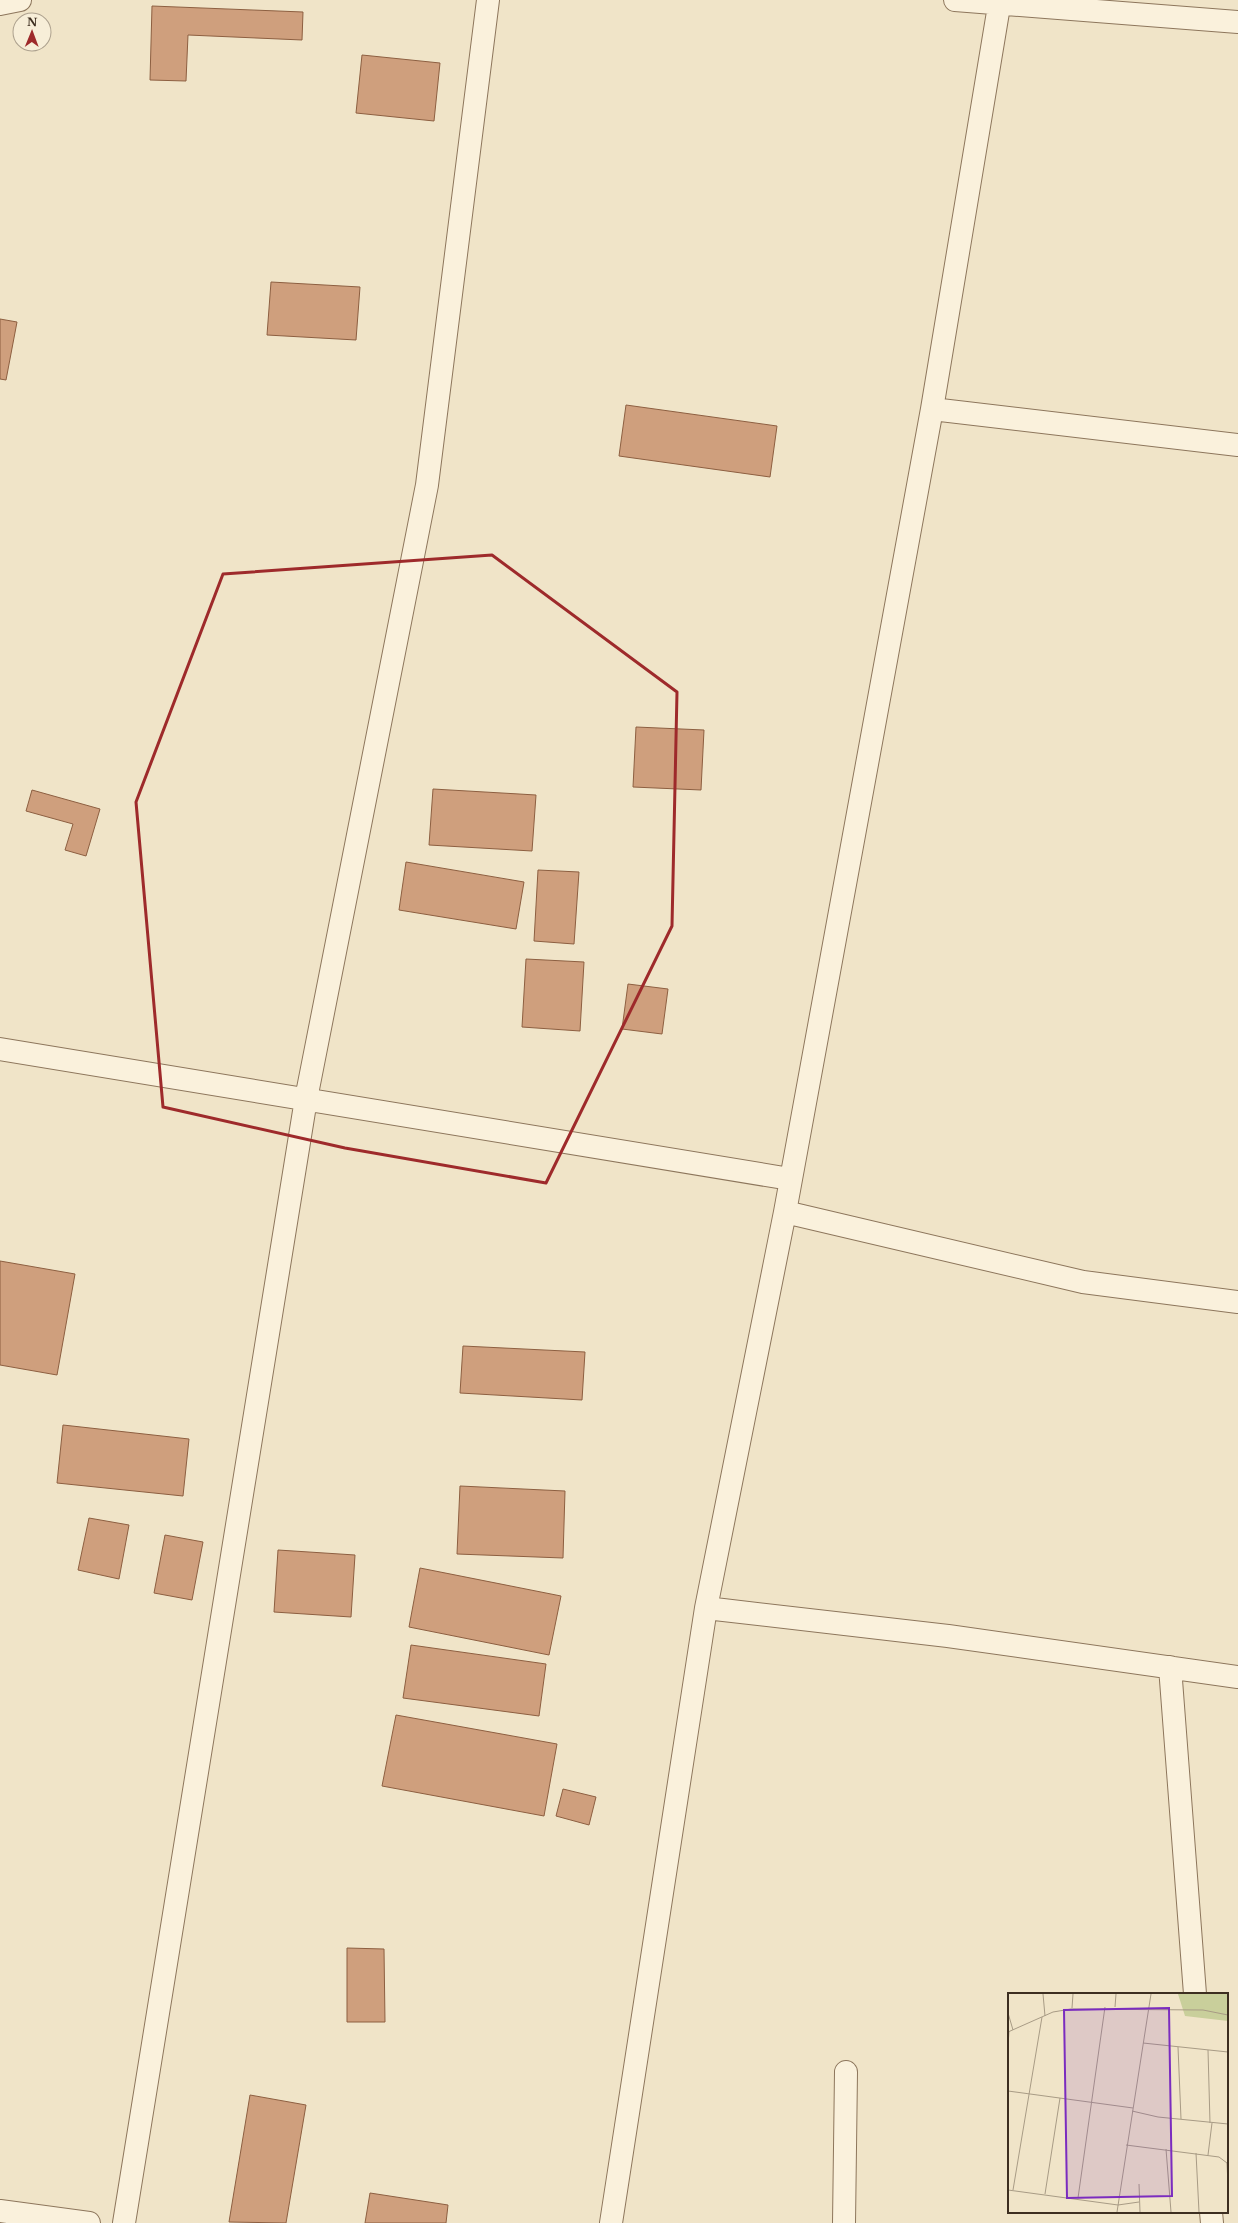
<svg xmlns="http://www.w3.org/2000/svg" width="1238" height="2223" font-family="'Libre Baskerville',serif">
<rect width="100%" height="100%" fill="#f0e4c8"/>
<path fill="#cf9f7d" stroke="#8d5f41" d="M152 6 303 12 302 40 188 35 186 81 150 80Z
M362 55 440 63 434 121 356 113Z
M271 282 360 287 356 340 267 335Z
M0 319 17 322 6 380 0 379Z
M626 405 777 426 770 477 619 456Z
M636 727 704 730 701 790 633 787Z
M433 789 536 795 532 851 429 845Z
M32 790 100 809 86 856 65 850 73 824 26 811Z
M406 862 524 882 516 929 399 910Z
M538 870 579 872 574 944 534 941Z
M526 959 584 962 580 1031 522 1027Z
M628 984 668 989 662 1034 622 1029Z
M0 1261 75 1274 57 1375 0 1365Z
M463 1346 585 1352 582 1400 460 1393Z
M63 1425 189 1439 183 1496 57 1483Z
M460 1486 565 1491 563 1558 457 1554Z
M89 1518 129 1525 119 1579 78 1570Z
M165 1535 203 1542 192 1600 154 1593Z
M278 1550 355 1555 351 1617 274 1612Z
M420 1568 561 1596 549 1655 409 1627Z
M411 1645 546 1664 539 1716 403 1698Z
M396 1715 557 1744 544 1816 382 1786Z
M563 1789 596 1797 589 1825 556 1816Z
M347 1948 384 1949 385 2022H347Z
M250 2095 306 2105 286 2223 229 2222Z
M370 2193 448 2205 446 2223H365Z"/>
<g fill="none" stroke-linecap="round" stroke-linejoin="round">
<g stroke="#8d765c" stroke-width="24">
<path id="minor" d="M955 0 1238 22
M0 4 20 0
M932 409 1238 445
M0 1049 790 1179
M785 1212 1083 1282 1238 1302
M706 1608 948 1636 1238 1677
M1170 1667 1195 1994
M0 2211 89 2223
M1211 2212 1212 2223
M124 2223 306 1099 427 485 488 0
M611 2223 706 1608 785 1212 932 409 1000 0
M844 2223 846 2072"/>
</g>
<use href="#minor" stroke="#faf1dc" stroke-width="22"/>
</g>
<path fill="none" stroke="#9e2a2b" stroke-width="3" stroke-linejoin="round" d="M492 555 677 692 672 926 546 1183 345 1148 163 1107 136 802 223 574Z"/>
<g transform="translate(1008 1993)">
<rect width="220" height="220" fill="#f0e4c8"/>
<path d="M170 1H220V28L177 23Z" fill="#c9cf9b"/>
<path fill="none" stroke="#a89b85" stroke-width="1" d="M35 1 37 23M107 14 108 1M64 15 65 1M0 20 5 37M0 39 45 19 63 16 195 17 220 22M135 50 220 59M0 52 1 38M170 54 173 126M200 57 202 130M0 98 125 115M124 118 150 124 220 131M118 152 211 164 219 170 220 192M158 156 163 219M188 160 191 219M200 162 204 130M131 191 132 219M0 197 110 212 131 209M5 197 34 24M37 201 52 105M70 205 97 14M109 219 143 1"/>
<path fill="#7b2cbf" fill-opacity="0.15" stroke="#7b2cbf" stroke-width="2" d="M161 15 164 203 59 205 56 17Z"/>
<rect width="220" height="220" fill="none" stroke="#3d2e20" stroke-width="2"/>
</g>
<g transform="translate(32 32) rotate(1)"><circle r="19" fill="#f7eed8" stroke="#ada18e"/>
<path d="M0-3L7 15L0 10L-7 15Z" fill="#9e2a2b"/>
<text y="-6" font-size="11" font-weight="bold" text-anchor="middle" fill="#3d2e20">N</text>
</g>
</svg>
